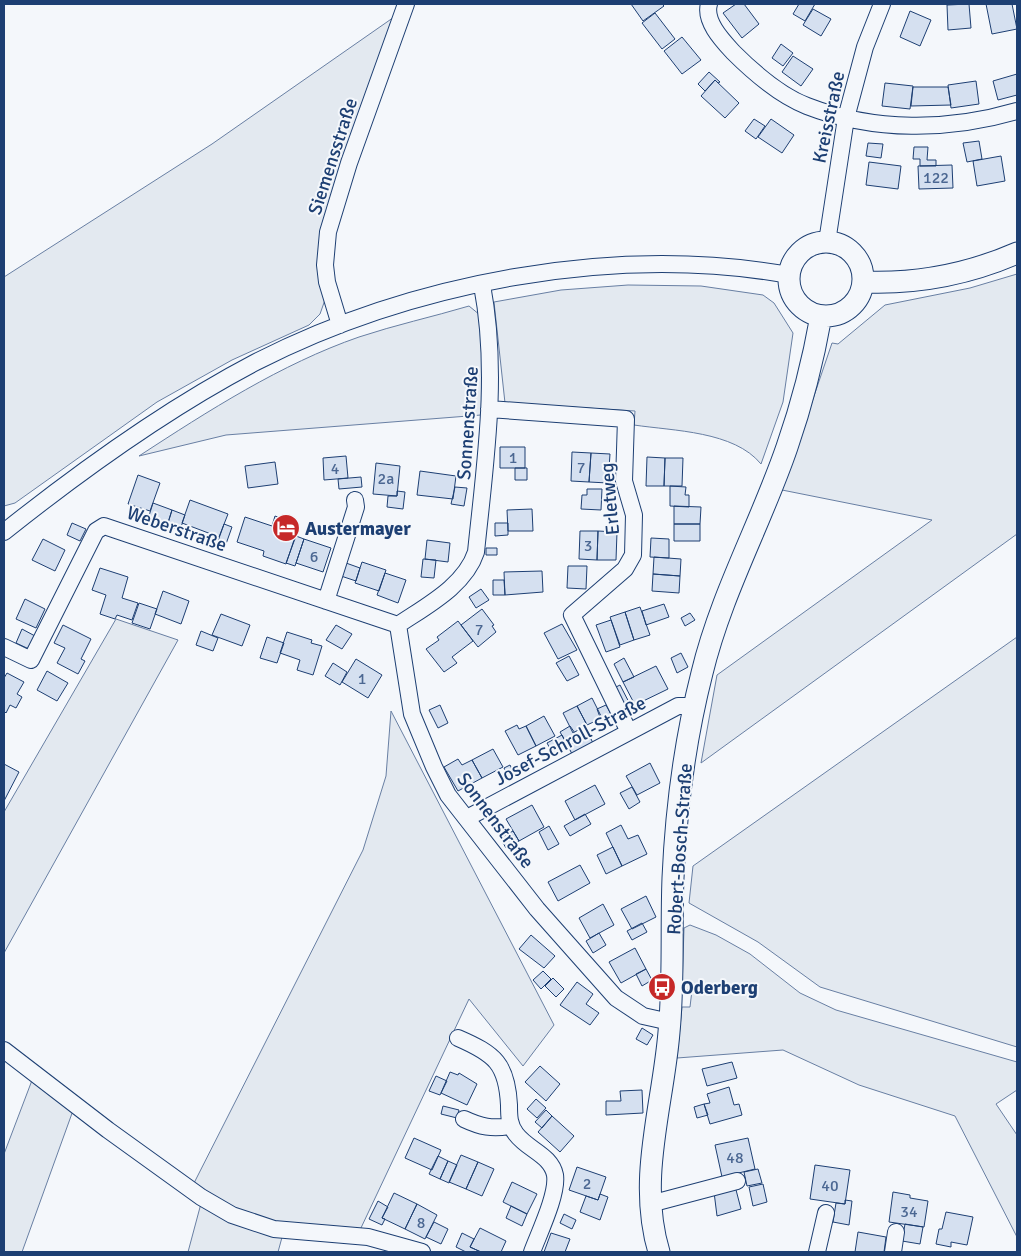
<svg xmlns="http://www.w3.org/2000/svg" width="1021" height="1256" font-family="Signika,sans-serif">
<rect width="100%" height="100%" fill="#f4f7fb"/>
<path fill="#e3e9f0" stroke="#687fa3" d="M397 15 346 162 326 297 320 314 309 325 232 360 157 402 15 503 4 506V277L212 144Z
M1017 274V534L701 763 717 675 932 520 782 490 832 343 838 344 885 305 970 288Z
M628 285 701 286 763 295 774 303 793 333 783 402 761 464C734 431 674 431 634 425L635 411 505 403 494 302 561 290Z
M469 306 480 315 485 363 481 415 226 435 139 456C208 411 281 364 359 337 395 325 432 317 469 306Z
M116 619 178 640 4 953V812Z
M1017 637V1047L820 987 758 942 689 903 693 866Z
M391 711 554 1025 523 1066 469 999 360 1230 253 1219 192 1187 363 850 386 776Z
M690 925 716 935 750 954 800 993 836 1010 1017 1062V1090L996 1104 1017 1135V1237L955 1116 859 1085 783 1050 677 1058 682 1007H690L692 990 682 989 684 928Z
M34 1075 75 1105 22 1252H4V1154Z
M203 1196 284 1230 278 1252H188Z"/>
<path fill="#d5e0f0" stroke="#1d3f73" d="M631 4H662L664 6 643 21Z
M736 4H744L759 24 742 38 723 13Z
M799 4H815L805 21 793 14Z
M969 4 971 28 948 30 947 5Z
M986 4H1012L1017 29 992 34Z
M813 9 831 19 821 36 803 25Z
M910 11 931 20 920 46 900 37Z
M655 13 675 39 662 49 642 23Z
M682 37 701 60 682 74 664 51Z
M781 44 793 53 783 66 772 58Z
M793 56 813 69 801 86 782 72Z
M709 72 720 82 718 83 715 80 705 91 698 84Z
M1017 74V95L998 100 993 81Z
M715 80 739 103 725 118 701 96Z
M976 81 979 104 951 108 948 85Z
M885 83 913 86 910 109 882 106Z
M913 87H948L951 105 911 106Z
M754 119 765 126 756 139 745 131Z
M771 119 794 135 782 153 758 137Z
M979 141 982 159 967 162 963 143Z
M868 143 883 144 881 158 866 156Z
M914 147H928L927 160H936V166H920V159H913Z
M1001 156 1005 181 977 186 973 161Z
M869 162 901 166 898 189 866 185Z
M952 165 953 188 919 189 918 166Z
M500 447H525V468H500Z
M572 452 591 453 589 482 571 481Z
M591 453 610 454 608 483 589 482Z
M346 456 348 478 324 480 323 458Z
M647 457 665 458 664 486H646Z
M665 458H683L682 486H664Z
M275 462 278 484 248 488 245 466Z
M376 463 400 466 397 496 373 494Z
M515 468H527V480H515Z
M420 471 456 476 453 499 417 495Z
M138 475 160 483 150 511 128 504Z
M361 477 362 487 339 489 338 479Z
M670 486 686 487 685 495H689V507L670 506Z
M455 487 467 488 464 506 451 504Z
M587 489H602L601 510 581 509 582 495H587Z
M397 491 405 492 403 509 387 507 388 496H397Z
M190 500 228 514 219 537 182 523Z
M153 503 172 510 167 526 148 519Z
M674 506 701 507 700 524H674Z
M532 509 533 531H508L507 510Z
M172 510 185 515 180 530 167 526Z
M275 516 299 525 286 564 263 556 264 551 237 542 245 517 272 526Z
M72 523 86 529 80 541 67 535Z
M495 523H508V535L495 536Z
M224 524 232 527 226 544 218 541Z
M674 524H700V541H674Z
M580 531H598L597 560 579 559Z
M598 531 617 532 616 560H597Z
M296 536 304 539 295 566 286 563Z
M651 538 669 539V558L650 557Z
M43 539 65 550 55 571 32 560Z
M304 539 331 548 323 572 296 563Z
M427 540 450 543 448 562 425 559Z
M486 548H497V555H486Z
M654 557 681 559 680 576 653 574Z
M423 559 436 560 434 578 421 577Z
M362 562 386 570 379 591 355 583Z
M346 563 360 568 356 581 341 576Z
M568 566H587L586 589 567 588Z
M100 568 128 577 122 598 138 603 132 620 117 615 115 619 100 614 106 595 92 590Z
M542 571 543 592 505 595 504 572Z
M385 573 406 580 398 603 377 595Z
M653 574 680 576 679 593 652 591Z
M493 580H504L505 595H493Z
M481 589 489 600 476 608 469 597Z
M163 591 189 601 181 624 155 614Z
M25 599 45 609 36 628 16 619Z
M139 603 157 609 150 629 132 623Z
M664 604 669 617 646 625 642 611Z
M640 607 650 635 634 640 625 612Z
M482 609 494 625 492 626 496 632 478 647 461 625Z
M625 612 634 640 620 645 610 617Z
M690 613 695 620 685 626 681 618Z
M221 614 250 625 242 646 212 635Z
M611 620 620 647 606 652 596 625Z
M458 621 473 641 452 657 457 663 444 672 426 649 439 640 437 637Z
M562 624 577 650 558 659 544 633Z
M63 625 91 639 81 659 85 661 78 674 57 663 65 648 54 643Z
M336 625 352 634 342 649 326 640Z
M22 629 35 636 29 649 16 643Z
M201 631 218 638 213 651 196 645Z
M287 632 312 640 311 643 322 646 313 675 297 670 300 660 280 653Z
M267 637 284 643 277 663 260 658Z
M681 653 688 667 677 673 671 658Z
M569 656 579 675 567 681 556 663Z
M624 658 634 677 623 682 614 664Z
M356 659 382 675 368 698 342 682Z
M333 663 347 672 340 685 325 676Z
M656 666 668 689 635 705 623 682Z
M47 671 68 683 57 701 37 690Z
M7 673 24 682 17 694 22 697 16 708 10 705 6 713 4 711V678Z
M620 685 633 710 628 713 614 688Z
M592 698 602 718 587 725 577 706Z
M440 705 448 723 438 728 429 710Z
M606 705 615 722 604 728 597 709Z
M577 706 587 725 573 733 563 713Z
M544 716 555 736 536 746 526 726Z
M517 725 519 729 526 726 536 746 518 755 505 731Z
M570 726 580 740 568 746 560 732Z
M562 735 568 746 553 754 547 743Z
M589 735 593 743 572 754 568 746Z
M493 749 503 767 482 778 472 760Z
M458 759 462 765 472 760 482 778 458 791 444 767Z
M650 763 660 783 637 795 626 776Z
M4 764 19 772 4 801Z
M510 765 515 775 509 778 504 768Z
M595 785 605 804 575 820 565 801Z
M632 787 640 802 629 809 620 793Z
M532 805 544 827 519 841 506 819Z
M585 814 591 824 570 836 564 826Z
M621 825 628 839 638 835 647 854 622 866 606 833Z
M549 826 559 844 548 850 539 832Z
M513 831 519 841 506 848 500 838Z
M613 847 622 866 606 874 597 855Z
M580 865 590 883 558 901 548 882Z
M646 896 656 917 632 929 621 909Z
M603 904 614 925 590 938 579 918Z
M642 923 647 932 632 940 627 931Z
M599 933 606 945 593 953 586 941Z
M531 935 555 956 544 968 519 949Z
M635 948 646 969 621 983 609 962Z
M646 969 652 980 642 986 636 974Z
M543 971 551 979 541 989 533 980Z
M553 978 564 989 556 997 545 986Z
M577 982 593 994 586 1004 599 1013 590 1025 560 1005Z
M642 1028 653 1035 647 1045 636 1039Z
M732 1062 737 1078 707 1086 702 1069Z
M540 1066 560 1084 546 1101 525 1082Z
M450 1072 458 1075 459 1073 477 1084 467 1105 441 1093Z
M436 1076 447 1081 440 1095 429 1091Z
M729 1087 734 1105 739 1104 742 1115 710 1124 704 1104 710 1103 707 1094Z
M642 1090 643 1113 606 1115V1101H621L620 1091Z
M536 1099 546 1108 537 1118 527 1109Z
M704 1104 708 1115 697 1118 694 1107Z
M443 1106 459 1110 457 1118 441 1114Z
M546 1110 552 1116 542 1128 535 1122Z
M552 1116 574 1136 560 1152 538 1132Z
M414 1138 441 1150 432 1170 405 1158Z
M748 1138 755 1169 722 1177 715 1145Z
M461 1155 478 1162 466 1189 449 1182Z
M438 1156 448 1161 440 1179 429 1174Z
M448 1161 457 1165 449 1183 440 1179Z
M478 1162 494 1169 482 1196 466 1189Z
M815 1165 850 1170 845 1204 810 1199Z
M577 1167 606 1177 598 1200 569 1190Z
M758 1169 762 1183 747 1186 744 1172Z
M512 1182 537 1194 527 1214 503 1202Z
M763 1184 767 1202 753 1206 749 1187Z
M735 1186 741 1209 717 1216 714 1192Z
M893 1192 910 1195V1198L928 1201 924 1227 889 1222Z
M394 1193 417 1204 405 1229 382 1218Z
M600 1194 608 1197 600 1220 580 1212 586 1196 598 1200Z
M845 1200 852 1201 849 1225 833 1222 836 1203 845 1204Z
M378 1201 388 1207 382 1218 385 1219 382 1225 369 1219Z
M417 1204 437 1215 425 1239 405 1229Z
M511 1206 527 1214 522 1226 506 1218Z
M946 1212 973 1217 967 1245 951 1242V1247L936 1244 939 1229H942Z
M564 1214 576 1220 572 1229 560 1223Z
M434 1222 448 1229 441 1244 426 1237Z
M905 1224 923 1227 920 1244 902 1241Z
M480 1228 506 1241 501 1252H481L470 1247Z
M858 1232 886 1237 884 1252H855Z
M462 1233 474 1239 470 1247 481 1252H466L456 1247Z
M551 1233 570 1239 565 1252H544Z"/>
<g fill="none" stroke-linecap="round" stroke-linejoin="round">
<g stroke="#1d3f73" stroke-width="18">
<path id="minor" d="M709 4C704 21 722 40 733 52 754 73 779 95 807 106 874 132 949 131 1017 111
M827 242 846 118 865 47 882 4
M482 285C499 374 485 463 476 552 465 586 426 606 398 625L412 714 434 767 448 795 537 909 616 998 643 1016 670 1022
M340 325 327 282 325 265 328 232 349 163 406 4
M489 409 626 419 624 481 634 515 633 555 625 569 572 615 629 732
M4 532C83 469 166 409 256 362 413 282 614 244 789 275
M326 601 356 507 355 500
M4 647 31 660 96 531 104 526 398 625
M467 818 678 706H694
M458 1038C495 1054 507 1064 509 1105 509 1116 509 1125 516 1134 528 1150 551 1155 555 1175 558 1194 539 1233 532 1252
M4 1050 108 1130 201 1197 232 1215 274 1229 368 1237 422 1252
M464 1119C481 1127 492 1129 510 1126
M650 1204 737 1181
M817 1252 826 1213
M893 1252 896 1232"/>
</g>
<g stroke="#1d3f73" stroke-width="23">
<path id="major" d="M789 279a37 37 0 1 1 74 0a37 37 0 1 1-74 0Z
M864 282C916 284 969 274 1017 253
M659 1252C637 1179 663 1106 669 1032 674 981 671 929 673 878 676 809 685 740 702 673 721 594 761 523 787 447 802 404 813 361 821 316"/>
</g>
<use href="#minor" stroke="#f4f7fb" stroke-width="16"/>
<use href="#major" stroke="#f4f7fb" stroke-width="21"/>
</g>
<defs>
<g id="hotel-disc" transform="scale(1.4375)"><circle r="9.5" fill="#c62828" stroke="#f4f7fb"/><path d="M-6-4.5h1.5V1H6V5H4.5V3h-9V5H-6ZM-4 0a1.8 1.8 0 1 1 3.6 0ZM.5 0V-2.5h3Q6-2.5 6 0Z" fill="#fff"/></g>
<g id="bus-disc" transform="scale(1.4375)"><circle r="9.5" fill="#c62828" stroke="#f4f7fb"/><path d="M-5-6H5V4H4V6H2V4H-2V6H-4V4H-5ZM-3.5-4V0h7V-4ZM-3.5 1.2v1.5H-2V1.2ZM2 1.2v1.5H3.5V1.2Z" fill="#fff"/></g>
</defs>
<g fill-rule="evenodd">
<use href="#hotel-disc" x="286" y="528"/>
<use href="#bus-disc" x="662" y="987"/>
</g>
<g text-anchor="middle" stroke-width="4" stroke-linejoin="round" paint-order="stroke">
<g font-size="16" fill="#4b6792">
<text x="936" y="183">122</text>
<text x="513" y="463">1</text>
<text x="581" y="473">7</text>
<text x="335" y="474">4</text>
<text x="386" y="484">2a</text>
<text x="588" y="551">3</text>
<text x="314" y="562">6</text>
<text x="479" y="635">7</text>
<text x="362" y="684">1</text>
<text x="735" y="1163">48</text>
<text x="587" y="1189">2</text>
<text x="830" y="1191">40</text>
<text x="909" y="1217">34</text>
<text x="421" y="1228">8</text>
</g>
<g font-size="19" fill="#1d3f73" stroke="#f4f7fb">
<text transform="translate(828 117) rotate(-78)" y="7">Kreisstraße</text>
<text transform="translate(332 156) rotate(-72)" y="7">Siemensstraße</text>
<text transform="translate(467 423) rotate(-86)" y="7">Sonnenstraße</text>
<text transform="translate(609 499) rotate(-95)" y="7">Erletweg</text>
<text transform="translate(177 528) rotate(19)" y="7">Weberstraße</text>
<text transform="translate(570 740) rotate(-28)" y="7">Josef-Schroll-Straße</text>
<text transform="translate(496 820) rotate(53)" y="7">Sonnenstraße</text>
<text transform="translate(679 849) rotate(-86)" y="7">Robert-Bosch-Straße</text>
</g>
<g font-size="19" font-weight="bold" fill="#1d3f73" stroke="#f4f7fb" text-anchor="start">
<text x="305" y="535">Austermayer</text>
<text x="681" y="994">Oderberg</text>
</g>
</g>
<rect width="1021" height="1256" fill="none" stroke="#1d3f73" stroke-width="10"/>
</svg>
